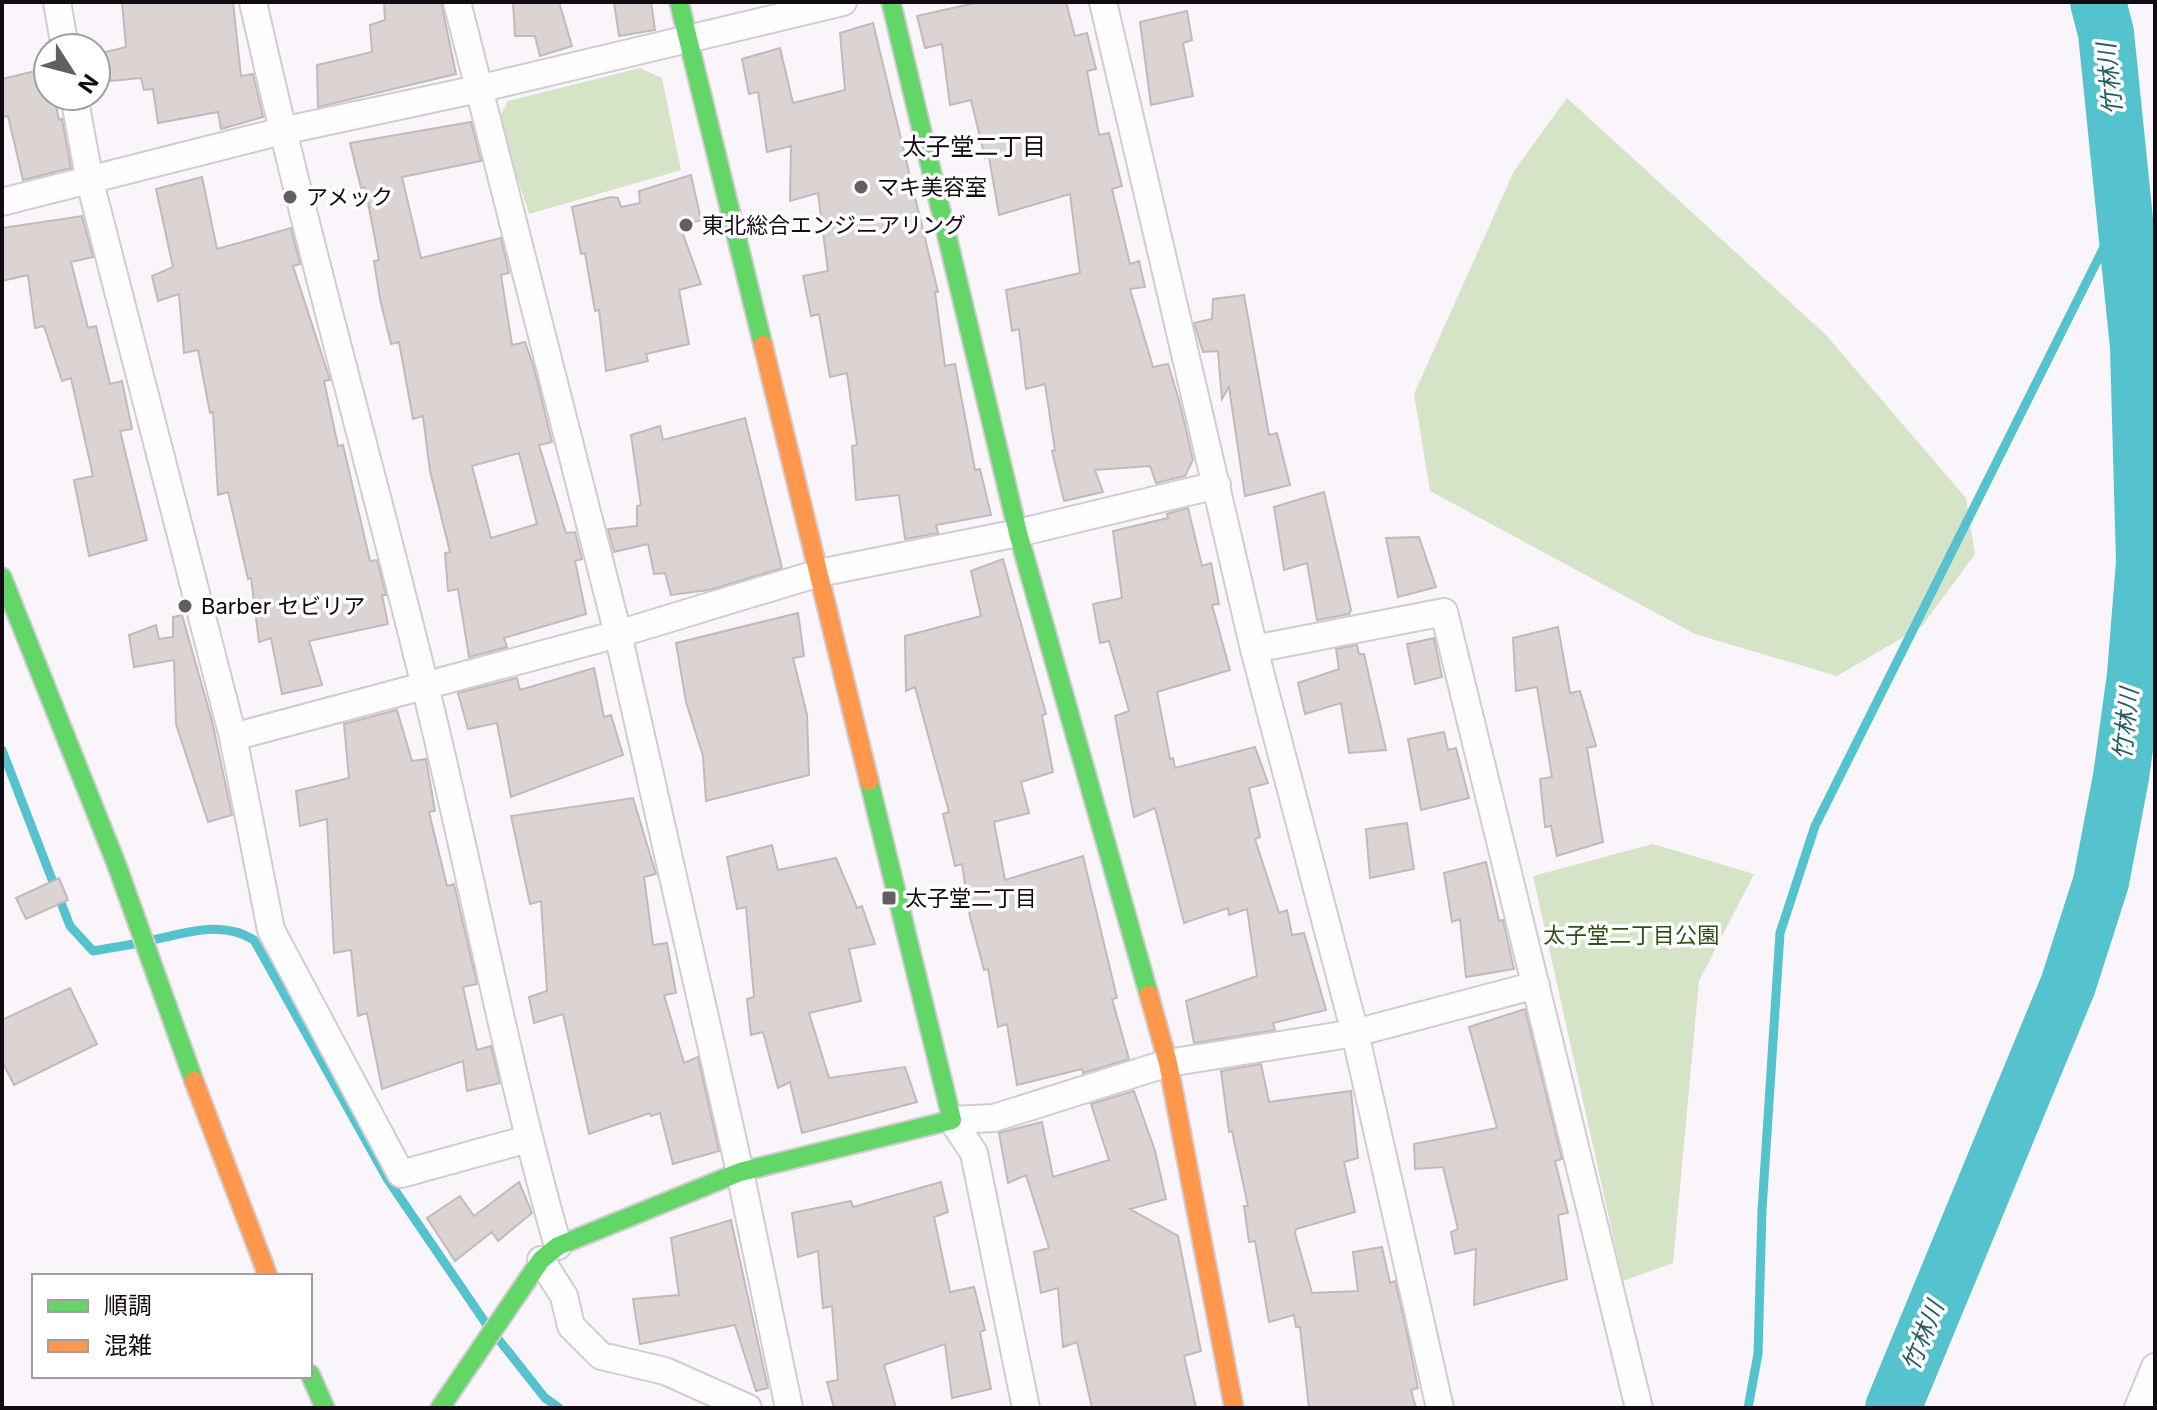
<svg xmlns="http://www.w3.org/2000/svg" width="2157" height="1410" font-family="Inter,'Noto Sans JP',sans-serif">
<rect width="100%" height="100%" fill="#faf5fa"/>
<path fill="#d5e3c6" d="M640 68 662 78 681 170 529 214 498 120 508 101Z
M1567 98 1826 335 1966 498 1975 554 1922 626 1837 676 1695 634 1430 491 1414 394 1514 171Z
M1653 844 1754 874 1699 981 1673 1263 1623 1281 1533 876Z"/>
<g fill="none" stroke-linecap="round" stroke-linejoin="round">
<path stroke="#54c3cd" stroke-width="9" d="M2 750 70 926 93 951 134 944
M152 940C188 933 221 920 254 940L388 1180 487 1325
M499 1340 545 1398 559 1408
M1748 1408 1758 1354 1762 1210 1780 933 1815 826 2117 221 2124 212"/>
<path stroke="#54c3cd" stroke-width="56" d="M1893 1408 2068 985 2101 882 2121 777 2135 675 2144 562 2138 347 2106 33 2098 2"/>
</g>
<path fill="#dcd3d3" stroke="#c2baba" stroke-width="2" fill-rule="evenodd" d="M122 2H233L241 76 253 74 263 117 221 129 218 112 158 123 153 89 144 90 141 78 111 81 102 53 126 47Z
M384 2H441L456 74 318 107 317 65 372 52 370 25 385 20Z
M513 2H559L572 46 540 56 535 36H515Z
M614 2H651L655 30 619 36Z
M979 2H1066L1075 36 1087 33 1096 69 1087 71 1099 135 1109 133 1122 186 1112 189 1130 264 1139 261 1145 287 1130 289 1153 367 1168 364 1180 404 1193 460 1185 476 1156 483 1150 466 1095 470 1103 492 1064 501 1052 451 1055 450 1045 384 1026 389 1019 329 1012 331 1006 290 1080 273 1070 194 999 215 989 157 985 158 971 100 950 105 942 44 925 48 917 16Z
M1187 11 1192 40 1183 43 1193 96 1151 105 1140 22Z
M873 23 938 292H935L945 366 955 364 975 470 980 469 991 515 936 525 938 533 905 539 899 495 856 500 852 446 857 445 847 373 830 377 819 314 811 316 803 276 828 271 818 193 790 201 791 146 767 152 758 92 749 94 742 59 780 48 793 103 845 90 840 33Z
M48 68V96H54L59 120 62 119 71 168 23 180 8 116 2 117V79Z
M471 122 481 161 402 177 421 258 501 238 509 273 501 275 512 345 525 342 534 368 552 442 539 445 566 533 575 532 582 559 575 561 586 614 504 638 507 647 469 657 458 589 448 591 445 553 450 552 430 471 423 416 413 419 399 342 391 344 380 299 374 261 379 260 365 187 361 188 350 143ZM519 453 537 524 491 538 472 466Z
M691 175 701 220 680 226 701 284 679 290 689 344 646 354 648 361 606 371 599 310 595 311 585 253 581 254 572 207 611 197 618 198 621 207 640 203 639 191Z
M202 177 217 249 291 228 300 264 293 266 330 380 324 381 338 446 343 445 370 561 377 560 386 595H382L388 624 309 641 322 685 282 694 271 638 259 642 251 578 248 579 228 492 218 495 213 412 210 413 198 350 184 353 179 294 158 301 152 276 173 267 156 189Z
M82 216 93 257 71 262 88 328 96 326 110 384 122 381 132 429 120 431 147 540 89 556 74 480 93 476 71 378 62 381 44 326 35 328 28 275 2 281V228Z
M1244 295 1269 435 1277 433 1290 485 1245 496 1229 387 1222 399 1218 351 1203 352 1194 323 1212 319 1213 299Z
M745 418 782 568 709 590 671 595 665 573 654 574 648 544 614 552 608 529 637 526V506L641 505 631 435 660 426 663 440Z
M1324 492 1351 610 1349 614 1317 620 1307 563 1284 570 1274 507Z
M1188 508 1202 566 1211 563 1219 604 1212 605 1230 670 1157 692 1170 759 1173 758 1175 768 1255 747 1268 783 1249 788 1260 837 1255 839 1279 913 1287 910 1292 935 1304 933 1326 1010 1273 1023 1275 1030 1194 1043 1186 1001 1257 976 1247 909 1229 915 1228 908 1184 923 1155 808 1134 817 1115 716 1129 711 1109 641 1100 643 1093 604 1122 598 1113 531 1168 518 1167 514Z
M1419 537 1436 587 1398 597 1386 538Z
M1003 559 1046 714 1042 715 1053 772 1021 782 1029 813 994 822 1005 880 1083 856 1117 998 1112 999 1129 1059 1083 1073 1082 1069 1017 1085 1007 1024 998 1027 988 969 984 970 970 917 962 864 955 866 943 814 949 812 915 687 906 691 905 636 981 616 971 571Z
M798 613 804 656 793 658 807 715 809 775 706 801 703 756 686 702 676 643Z
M182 615 212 721 232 815 208 822 176 724 174 660 134 667 129 635 156 625 159 639 173 637V617Z
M1558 627 1570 693 1580 691 1596 746 1587 748 1603 842 1557 856 1551 826 1545 827 1540 779 1552 777 1537 687 1516 691 1513 638Z
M1434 638 1442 677 1415 684 1407 644Z
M1357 645 1359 654H1364L1386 750 1349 753 1341 703 1305 714 1298 683 1339 669 1336 649Z
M594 668 604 717 611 715 623 755 511 797 497 723 468 729 458 693 517 678 520 690Z
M397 710 412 761 426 759 435 811 429 812 447 886 454 884 477 984 463 987 477 1050 491 1046 500 1083 467 1091 463 1061 382 1089 367 1013 358 1016 351 950 334 953 327 819 300 826 296 791 349 778 344 724Z
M1444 732 1448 750 1456 748 1469 798 1421 810 1408 739Z
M633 798 656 874 644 877 653 945 667 943 676 993 664 995 684 1063 698 1057 719 1151 673 1164 660 1113 651 1116 650 1113 589 1134 563 1014 534 1023 529 997 547 991 541 901 530 904 511 816Z
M1407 823 1414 869 1370 878 1366 829Z
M772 845 778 870 836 858 857 908 862 906 875 944 849 949 861 1001 809 1013 829 1078 905 1067 917 1102 802 1133 790 1082 778 1088 763 1032 751 1035 747 999 754 997 746 907 737 909 727 857Z
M1486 862 1499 921 1503 920 1514 969 1466 977 1460 919 1452 922 1444 873Z
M59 878 68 900 26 919 16 898Z
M70 988 97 1044 14 1085 2 1061V1020Z
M1525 1009 1562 1159 1555 1161 1568 1213 1558 1215 1567 1279 1474 1305 1476 1249 1455 1254 1451 1232 1458 1229 1443 1167 1415 1169 1414 1144 1497 1128 1469 1027Z
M1261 1064 1269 1102 1351 1091 1358 1158 1344 1162 1355 1212 1296 1229 1295 1233 1312 1293 1358 1291 1353 1252 1382 1247 1390 1283 1395 1281 1406 1328 1418 1388 1411 1390 1416 1408H1309L1300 1327H1296L1294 1315 1269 1322 1255 1241 1249 1242 1244 1206H1248L1232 1131 1229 1132 1221 1071Z
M1134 1091 1155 1151 1166 1199 1130 1209 1178 1236 1201 1351 1184 1356 1196 1408H1092L1077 1342 1063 1347 1058 1288 1041 1293 1034 1252 1049 1248 1026 1175 1008 1183 999 1133 1042 1122 1053 1177 1109 1160 1091 1104Z
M519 1182 532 1213 498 1241 492 1232 455 1261 427 1218 460 1196 474 1216Z
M941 1182 948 1212 934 1217 950 1292 974 1287 985 1330 980 1332 991 1389 952 1398 945 1344 884 1365 896 1408H834L827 1382 838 1380 832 1306 823 1308 818 1251 798 1257 792 1213 851 1201 853 1207Z
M731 1220 768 1388 756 1391 735 1325 640 1344 633 1299 679 1295 671 1238Z"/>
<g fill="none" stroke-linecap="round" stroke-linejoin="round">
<g stroke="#d2ccd2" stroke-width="30">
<path id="street" d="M57 2 65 48
M253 2C304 230 368 455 424 682 471 870 505 1060 558 1246
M457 2 618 634 740 1172 789 1408
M1103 2 1254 649 1355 1033 1440 1408
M74 96 90 182 233 737 271 930 401 1174 528 1139
M2 202 282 131 478 89 843 2
M1254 649 1444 612 1639 1408
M233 737 618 634 819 573 1018 533 1217 485
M952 1120 994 1118 1168 1063 1355 1033 1536 985
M952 1120 974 1153 1026 1408
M541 1260 564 1296 571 1326 601 1356 665 1371 748 1408
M2138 1408 2155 1367"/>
</g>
<g stroke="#d2ccd2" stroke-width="22">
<path id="fast" d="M679 2 763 345
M891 2 1018 533 1149 995
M2 577 116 863 194 1081
M310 1374 325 1408
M440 1408 541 1260 558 1246 740 1172 952 1120 869 781"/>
</g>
<g stroke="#d2ccd2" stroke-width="22">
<path id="slow" d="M763 345 869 781
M1149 995 1168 1063 1234 1408
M194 1081 268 1276"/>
</g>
<use href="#street" stroke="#fefefe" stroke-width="26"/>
<use href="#fast" stroke="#63d668" stroke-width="18"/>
<use href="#slow" stroke="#ff974d" stroke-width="18"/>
</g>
<g fill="#645d64" stroke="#fff" stroke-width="3">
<circle cx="861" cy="187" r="8"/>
<circle cx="290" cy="197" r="8"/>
<circle cx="686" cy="225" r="8"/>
<circle cx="185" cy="606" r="8"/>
<rect x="881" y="890" width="16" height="16" rx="4"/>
</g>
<g text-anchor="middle" stroke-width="7" stroke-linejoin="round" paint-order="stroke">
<g font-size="22" fill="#130b13" stroke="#fff" text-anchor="start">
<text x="877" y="195">マキ美容室</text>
<text x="306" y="205">アメック</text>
<text x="702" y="233">東北総合エンジニアリング</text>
<text x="201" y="614">Barber セビリア</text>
<text x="905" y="906">太子堂二丁目</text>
</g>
<g font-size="22" fill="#324c14" stroke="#fff">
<text x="1631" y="943">太子堂二丁目公園</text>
</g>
<g font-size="24" font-style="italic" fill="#265d62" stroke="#fff">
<text transform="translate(2110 79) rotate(-96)" y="8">竹林川</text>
<text transform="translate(2126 724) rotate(-84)" y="8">竹林川</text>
<text transform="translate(1923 1336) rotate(-68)" y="8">竹林川</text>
</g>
<g font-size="24" fill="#130b13" stroke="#fff">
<text x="974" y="155">太子堂二丁目</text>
</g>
</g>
<rect width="2157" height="1410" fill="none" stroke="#130b13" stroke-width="8"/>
<rect x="32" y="1274" width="280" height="104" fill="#ffffff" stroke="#a19da1" stroke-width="2"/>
<rect x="48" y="1300" width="40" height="12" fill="#63d668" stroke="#a19da1" stroke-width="2"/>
<text x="104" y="1314" font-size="24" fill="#130b13">順調</text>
<rect x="48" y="1340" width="40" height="12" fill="#ff974d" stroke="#a19da1" stroke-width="2"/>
<text x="104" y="1354" font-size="24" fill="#130b13">混雑</text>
<g transform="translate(72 72) rotate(126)"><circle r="38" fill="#ffffff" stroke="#a19da1" stroke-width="2"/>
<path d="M0-6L14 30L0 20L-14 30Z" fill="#645d64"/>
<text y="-12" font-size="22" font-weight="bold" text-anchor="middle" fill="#130b13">N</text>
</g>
</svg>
